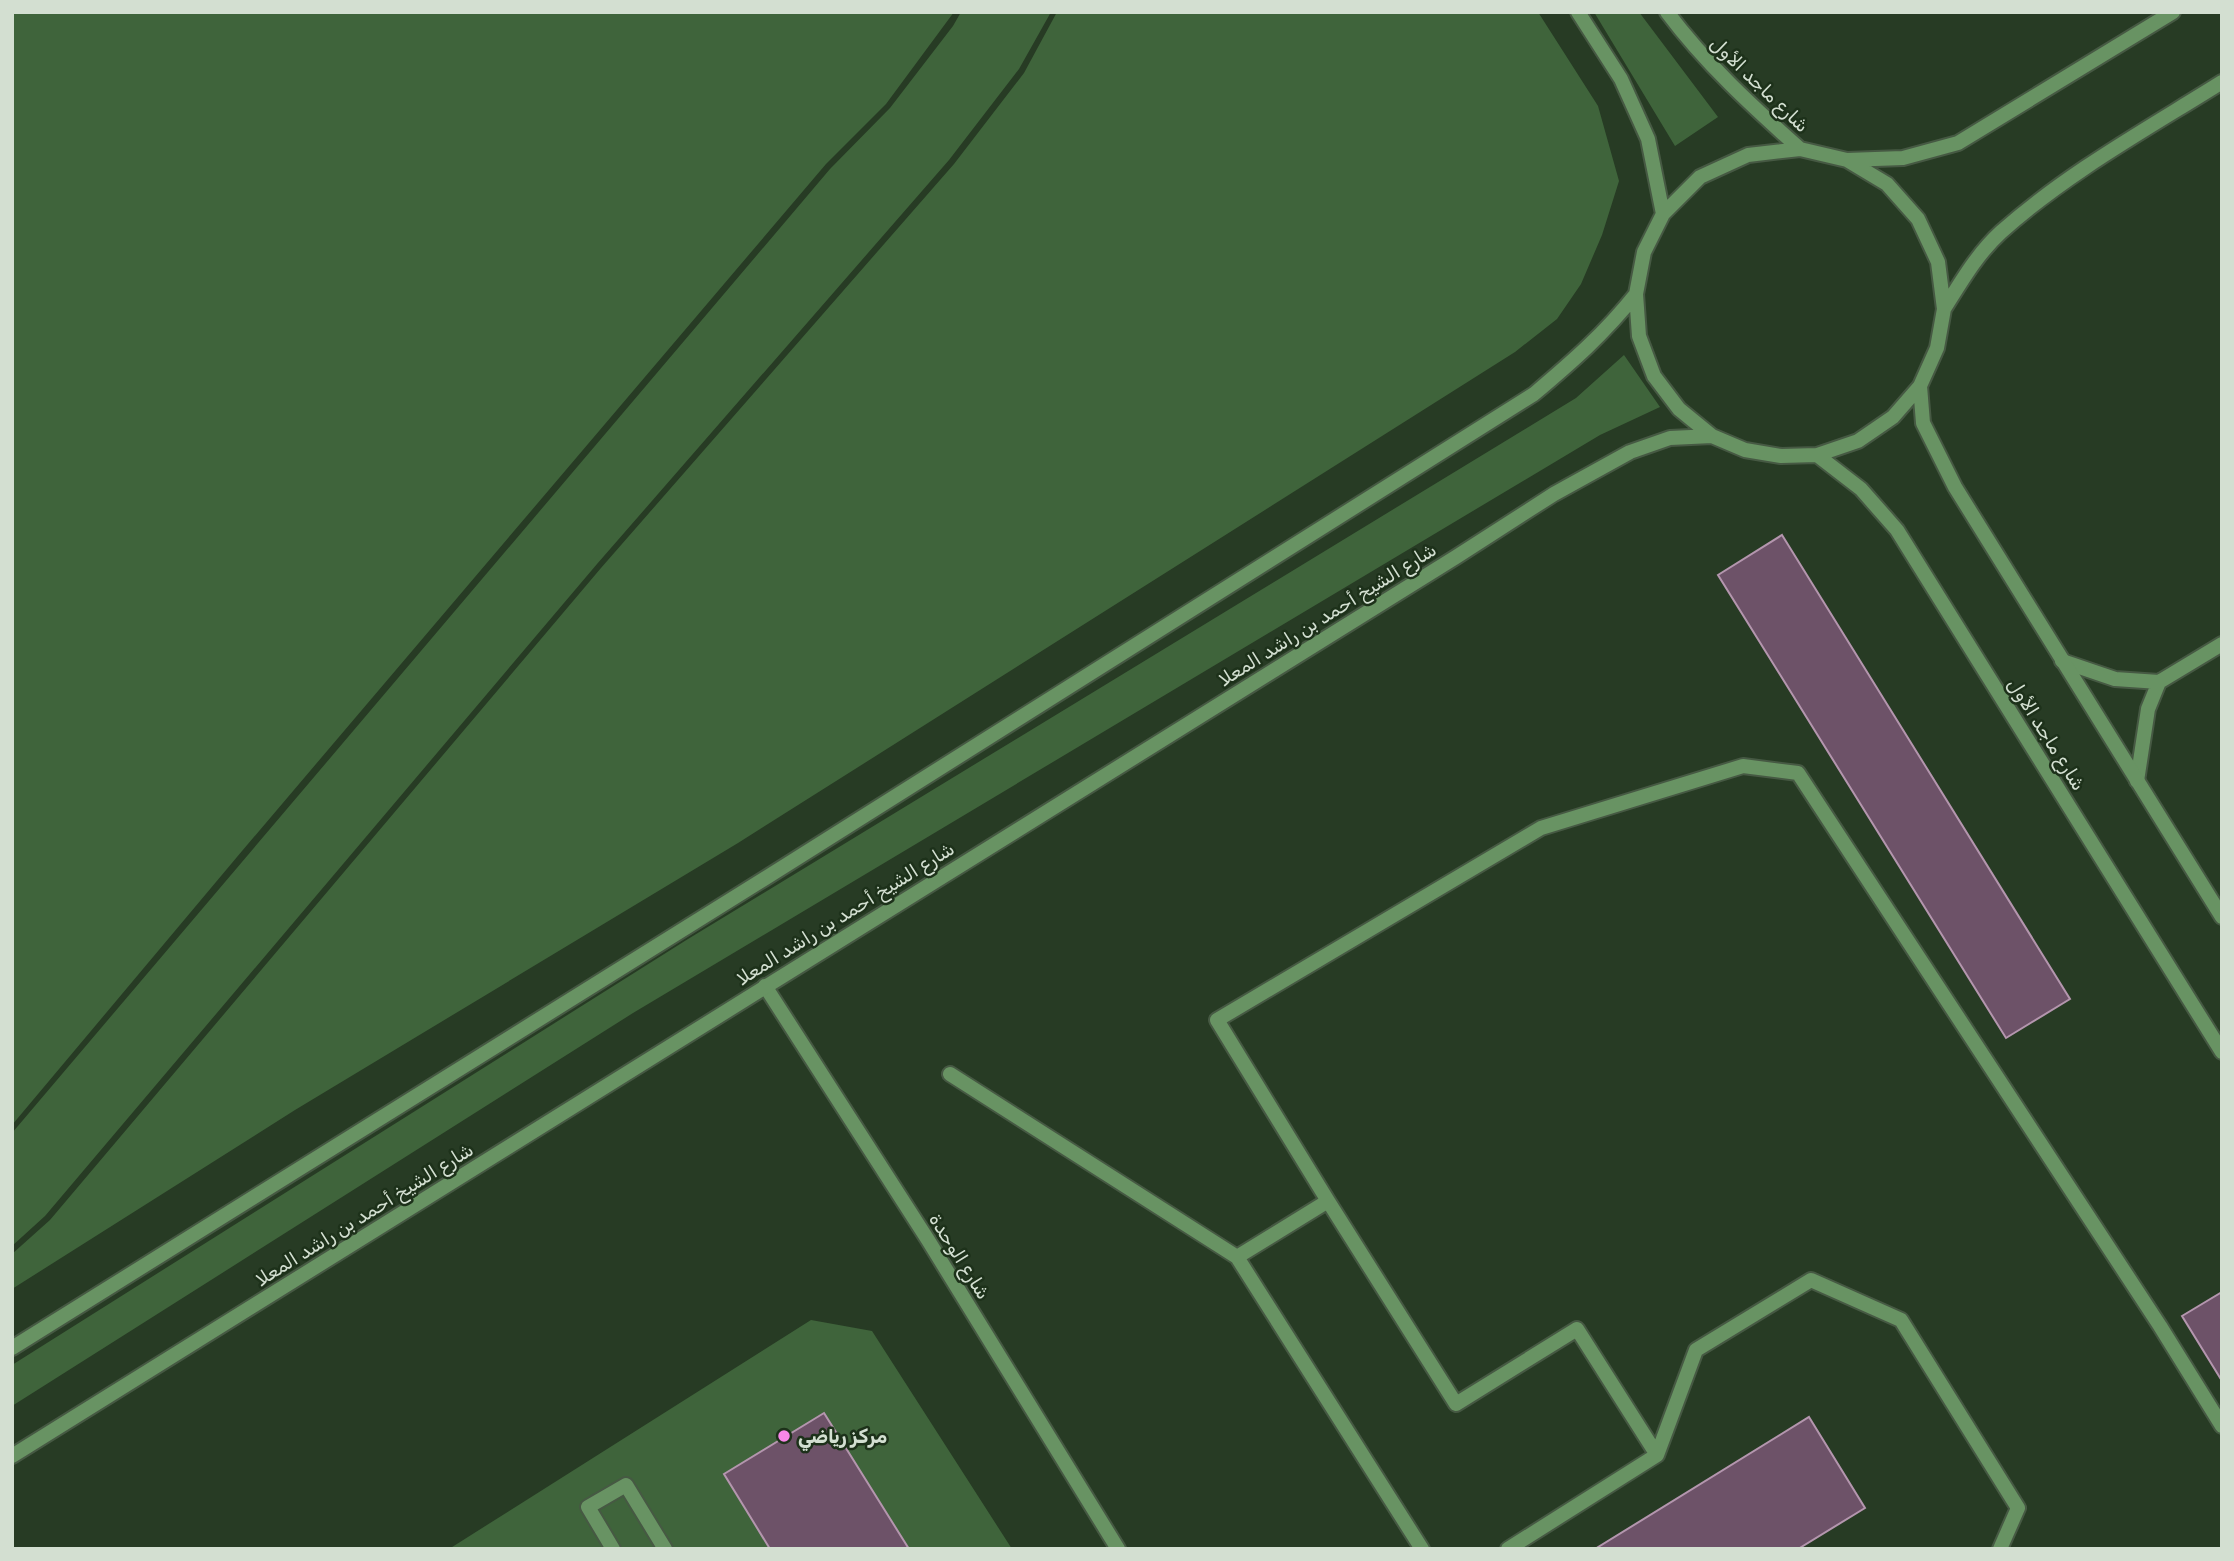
<svg xmlns="http://www.w3.org/2000/svg" width="2234" height="1561" font-family="Rubik,Cairo,sans-serif">
<rect width="100%" height="100%" fill="#273b24"/>
<path fill="#3f643b" d="M12 12H954L886 104 826 164 242 851 12 1125Z
M961 12H1051L1019 69 949 160 597 564 45 1216 12 1246V1133L830 169 890 108 953 26Z
M1057 12H1538L1598 106 1619 181 1602 235 1581 284 1557 319 1515 352 738 843 295 1110 12 1289V1254L50 1220 601 568 954 164 1024 73Z
M1594 12H1639L1718 117 1675 146Z
M1624 355 1660 407 1600 435 633 1013 12 1406V1365L688 939 1576 398Z
M811 1320 872 1331 1012 1549H449Z"/>
<path fill="#6d5268" stroke="#b496ae" stroke-width="2" d="M1782 535 2070 999 2006 1038 1718 575Z
M2222 1292V1381L2182 1316Z
M824 1413 909 1549H770L724 1474Z
M1809 1417 1865 1508 1798 1549H1595Z"/>
<g fill="none" stroke-linecap="round" stroke-linejoin="round">
<g stroke="#465943" stroke-width="18">
<path id="service" d="M950 1074 1237 1257
M1328 1201 1237 1257 1422 1549
M1657 1455 1577 1329 1456 1404 1328 1201 1217 1020 1541 828 1743 766 1798 773 2160 1326 2222 1426
M613 1549 588 1507 626 1485 665 1549
M1508 1549 1657 1455 1696 1350 1811 1280 1901 1320 2018 1508 2000 1549"/>
</g>
<g stroke="#465943" stroke-width="18">
<path id="minor" d="M2062 661 2115 679 2159 682 2222 644
M2137 781 2148 709 2159 682
M765 986 928 1240 1118 1549"/>
</g>
<g stroke="#465943" stroke-width="18">
<path id="tertiary" d="M1578 12 1621 79 1648 139 1663 214
M1667 12C1706 64 1752 106 1800 149
M1847 160 1903 158 1958 143 2173 12
M1944 309C1961 282 1977 254 2001 232 2067 173 2147 129 2222 82
M1920 386 1923 423 1955 487 2222 917
M1817 455 1861 489 1897 530 2222 1052
M12 1348 764 879 1534 394C1573 361 1604 334 1636 294
M12 1456 1456 557 1554 494 1630 452 1670 438 1712 436 1745 450 1781 456 1817 455 1858 441 1893 417 1920 386 1937 348 1944 309 1938 262 1918 219 1887 184 1847 160 1800 149 1748 155 1700 177 1663 214 1644 252 1636 294 1639 336 1654 376 1679 409 1712 436"/>
</g>
<use href="#service" stroke="#689363" stroke-width="14"/>
<use href="#minor" stroke="#689363" stroke-width="14"/>
<use href="#tertiary" stroke="#689363" stroke-width="14"/>
</g>
<circle fill="#f987e8" stroke="#1d311a" stroke-width="2.5" cx="784" cy="1436" r="7"/>
<g text-anchor="middle" stroke-width="5" stroke-linejoin="round" paint-order="stroke">
<g font-size="19" fill="#d3dfd1" stroke="#1d311a">
<text transform="translate(1760 84) rotate(44)" y="7">شارع ماجد الأول</text>
<text transform="translate(1327 614) rotate(-32)" y="7">شارع الشيخ أحمد بن راشد المعلا</text>
<text transform="translate(2047 734) rotate(58)" y="7">شارع ماجد الأول</text>
<text transform="translate(845 913) rotate(-32)" y="7">شارع الشيخ أحمد بن راشد المعلا</text>
<text transform="translate(364 1214) rotate(-32)" y="7">شارع الشيخ أحمد بن راشد المعلا</text>
<text transform="translate(960 1256) rotate(58)" y="7">شارع الوحدة</text>
</g>
<g font-size="19" font-weight="bold" fill="#d3dfd1" stroke="#1d311a" text-anchor="start">
<text x="798" y="1443">مركز رياضي</text>
</g>
</g>
<rect width="2234" height="1561" fill="none" stroke="#d3dfd1" stroke-width="28"/>
</svg>
